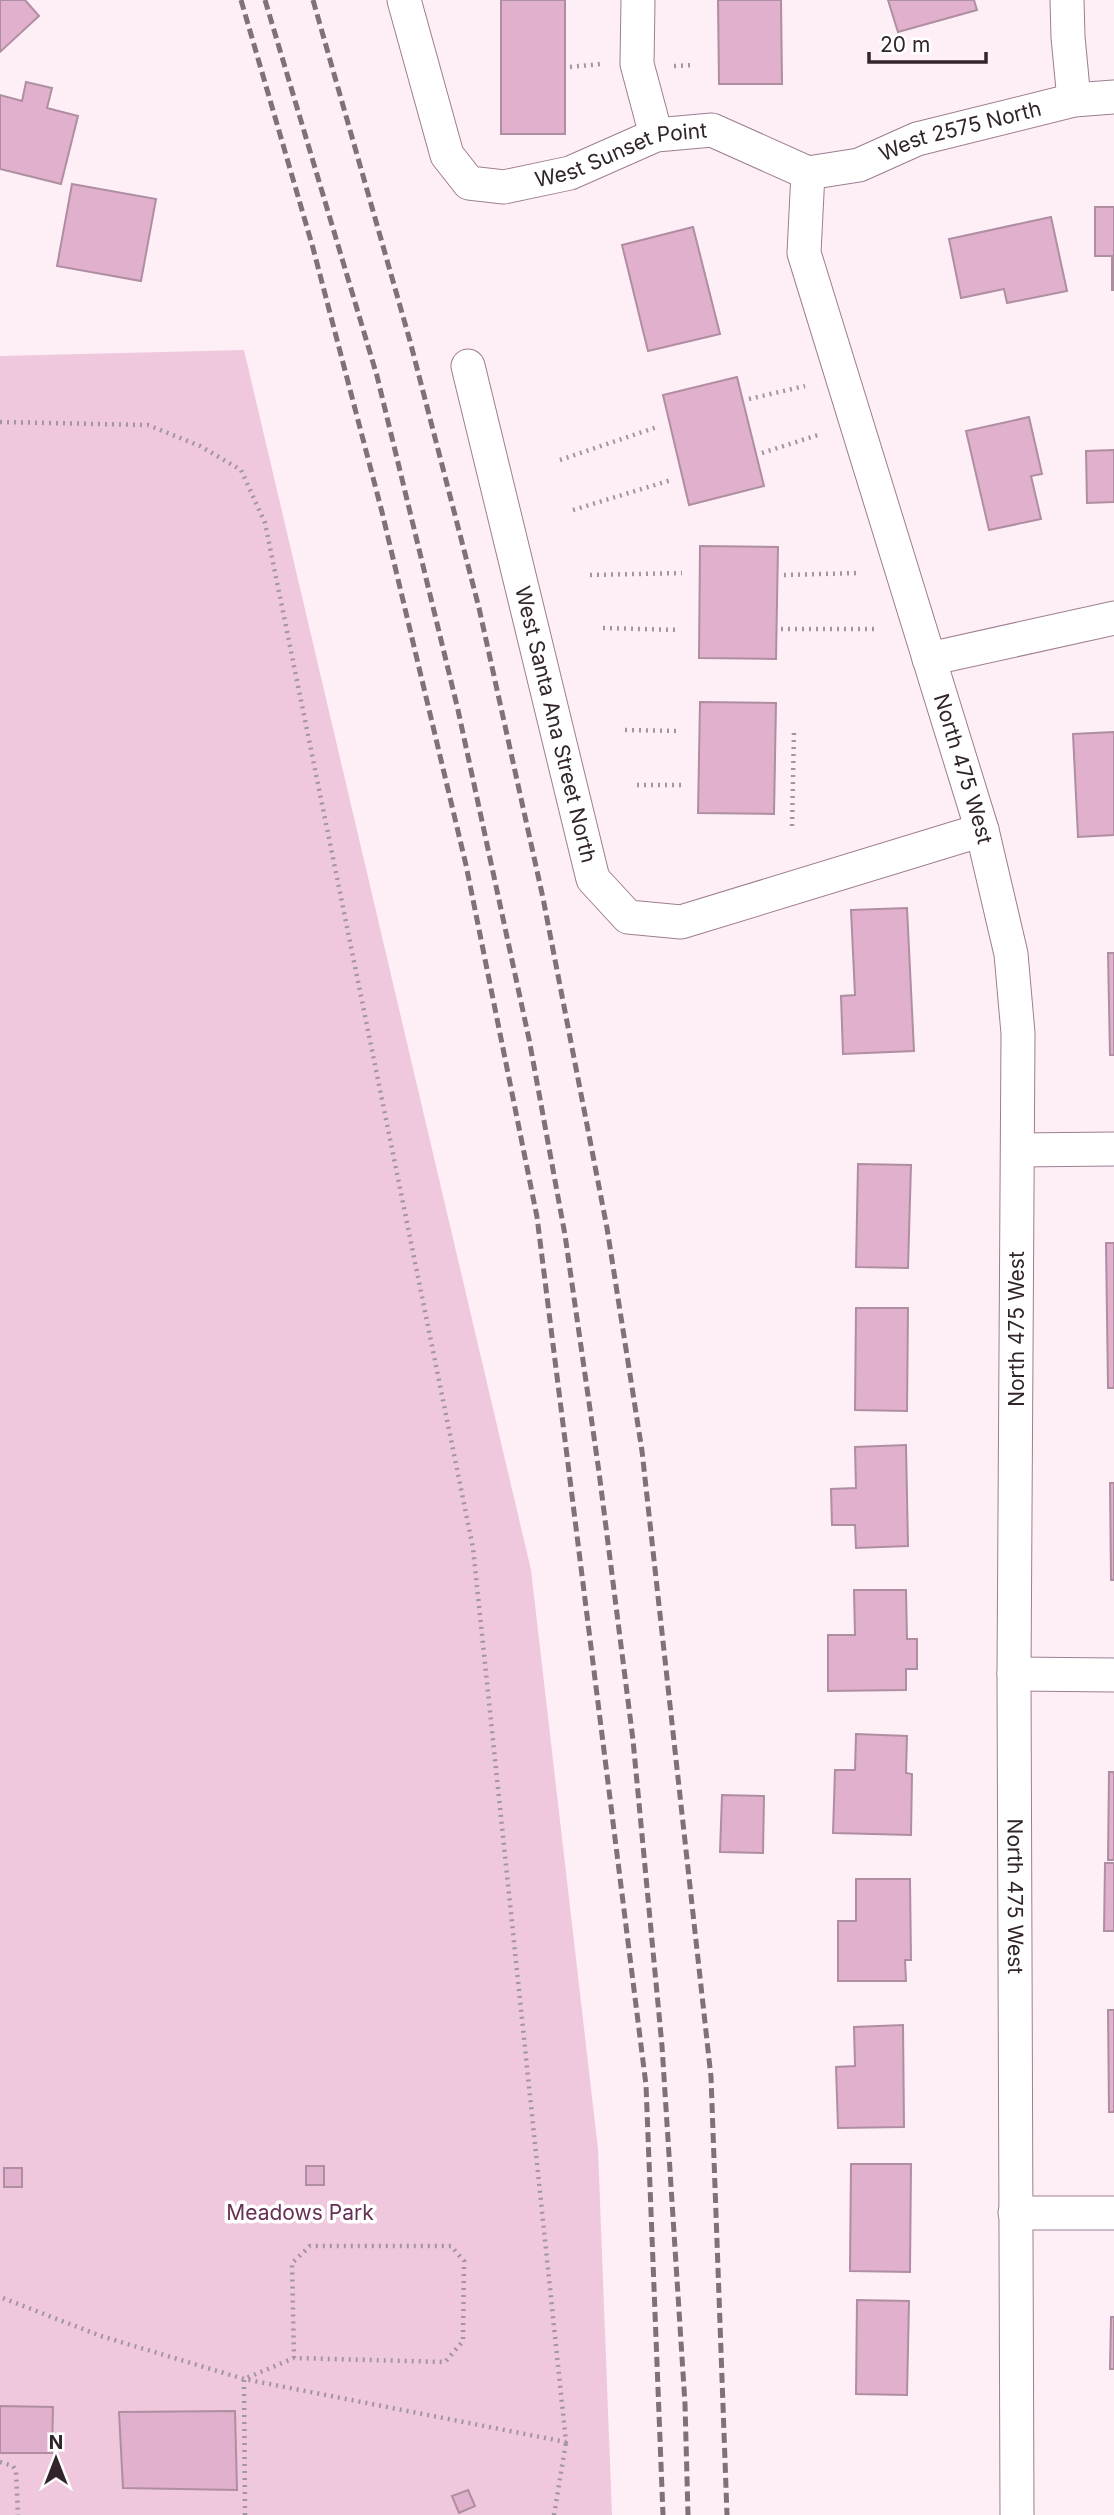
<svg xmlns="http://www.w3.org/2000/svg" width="1114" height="2515" font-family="Inter,sans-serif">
<rect width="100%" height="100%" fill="#feeff7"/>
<path fill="#efc8de" d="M244 350 531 1570 598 2149 612 2515H0V356Z"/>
<path fill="#e0b0cc" stroke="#af8ea1" stroke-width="2" d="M0 0H25L39 16 0 52Z
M501 0H565V134H501Z
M718 0H781L782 84H719Z
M888 0H974L977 10 898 32Z
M26 82 52 88 47 108 78 116 61 184 0 169V95L22 101Z
M72 184 156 199 141 281 57 266Z
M1095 207H1114V290H1112V256H1095Z
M1051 217 1067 291 1007 303 1004 289 961 298 949 239Z
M693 227 720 334 648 351 622 245Z
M737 377 764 486 689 505 663 395Z
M1029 417 1042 474 1031 476 1041 519 989 530 966 431Z
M1114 450V502L1087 503 1086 451Z
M700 546 778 547 776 659 699 658Z
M700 702 776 703 774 814 698 813Z
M1114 732V835L1078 837 1073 734Z
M907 908 914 1051 843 1054 841 996 855 995 851 910Z
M1108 953H1114V1055H1110Z
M858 1164 911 1165 908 1268 856 1267Z
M1106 1243H1114V1388H1108Z
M856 1308H908L907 1411 855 1410Z
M906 1445 908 1546 856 1548 855 1525H832L831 1489 856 1488 855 1447Z
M1110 1483H1114V1580H1111Z
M854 1590H906L907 1639H917V1669H906V1690L828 1691V1635H855Z
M856 1734 907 1736 906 1773 912 1774 911 1835 833 1833 835 1770H855Z
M1109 1772H1114V1860H1108Z
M722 1795 764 1796 763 1853 720 1852Z
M1105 1863H1114V1931H1104Z
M856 1879H910L911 1960H905L906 1981H838V1921H856Z
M1108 2010H1114V2112H1109Z
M903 2025 904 2127 838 2128 836 2067 855 2066 854 2027Z
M851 2164H911L910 2272 850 2271Z
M306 2166H324V2185H306Z
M4 2168H22V2187H4Z
M857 2300 909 2301 907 2395 856 2394Z
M1111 2317H1114V2369H1110Z
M0 2406 53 2407 52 2453H0Z
M235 2411 237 2490 123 2488 119 2412Z
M468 2490 475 2506 459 2513 452 2496Z"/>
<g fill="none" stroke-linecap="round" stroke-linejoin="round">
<g stroke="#9e7d90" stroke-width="35">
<g id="minor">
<path id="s1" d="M404 0 447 155 469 183 504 187 570 173 656 135 712 130 808 173"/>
<path d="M638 0 637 64 656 135"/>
<path d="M1067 0 1068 37 1074 100"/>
<path id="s2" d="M808 173 804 253 982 830 1011 954 1018 1033 1014 1674 1017 2515"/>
<path id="s3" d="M808 173 859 165 917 139 1074 100 1114 97"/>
<path id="s4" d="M468 366 593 879 628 917 681 922 982 830"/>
<path d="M929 659 1114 618"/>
<path d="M1018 1150 1114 1149"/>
<path d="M1014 1674 1114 1675"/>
<path d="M1015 2213H1114"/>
</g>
</g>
<path stroke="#a3959d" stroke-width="4.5" stroke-dasharray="2 5" stroke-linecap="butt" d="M674 66 694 65
M570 67 600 64
M749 399 805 386
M0 422 148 425 200 446 241 470 265 523 473 1548 566 2442 244 2379 101 2336 0 2297
M762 453 821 434
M560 460 657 427
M573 510 671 480
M590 575 682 573
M784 575 859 573
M603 628 680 630
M781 629H877
M625 730 681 731
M637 785H681
M792 826 794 731
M0 2462 13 2466 16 2471 18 2515
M245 2515 244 2379 294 2358 445 2362 463 2341 464 2261 451 2246H310L292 2263 294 2358
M554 2515 566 2442"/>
<use href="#minor" stroke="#fff" stroke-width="33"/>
<path stroke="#7f7178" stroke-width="5" stroke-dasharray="10 5" stroke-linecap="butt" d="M241 0 313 248 382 512 466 865 537 1217 646 2085 663 2515
M265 0 377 376 458 710 529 1039 565 1235 599 1472 633 1740 662 2046 685 2404 688 2515
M313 0 410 341 479 608 543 898 607 1228 642 1451 711 2077 727 2515"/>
</g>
<g text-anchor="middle" stroke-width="7" stroke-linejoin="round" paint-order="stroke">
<g font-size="21" fill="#31242b" stroke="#fff">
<text dy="7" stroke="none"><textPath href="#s3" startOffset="159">West 2575 North</textPath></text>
<text dy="7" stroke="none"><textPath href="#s1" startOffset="354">West Sunset Point</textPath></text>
<text dy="7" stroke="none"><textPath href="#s4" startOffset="369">West Santa Ana Street North</textPath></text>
<text dy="7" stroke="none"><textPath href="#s2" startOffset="620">North 475 West</textPath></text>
<text transform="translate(1017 1329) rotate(-90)" y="7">North 475 West</text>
<text dy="7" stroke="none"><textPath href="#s2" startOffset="1754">North 475 West</textPath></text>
</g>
<g font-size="21" fill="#682f54" stroke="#fff">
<text x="300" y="2220">Meadows Park</text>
</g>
</g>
<g transform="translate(56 2459)" stroke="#ffffff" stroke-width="5" paint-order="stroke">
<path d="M0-5L12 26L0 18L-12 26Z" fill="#31242b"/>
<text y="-10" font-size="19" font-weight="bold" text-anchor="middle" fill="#31242b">N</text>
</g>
<path d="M869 52v10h117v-10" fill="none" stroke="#31242b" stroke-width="3.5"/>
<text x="880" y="52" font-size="21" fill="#31242b" stroke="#ffffff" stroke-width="5" paint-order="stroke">20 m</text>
</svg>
